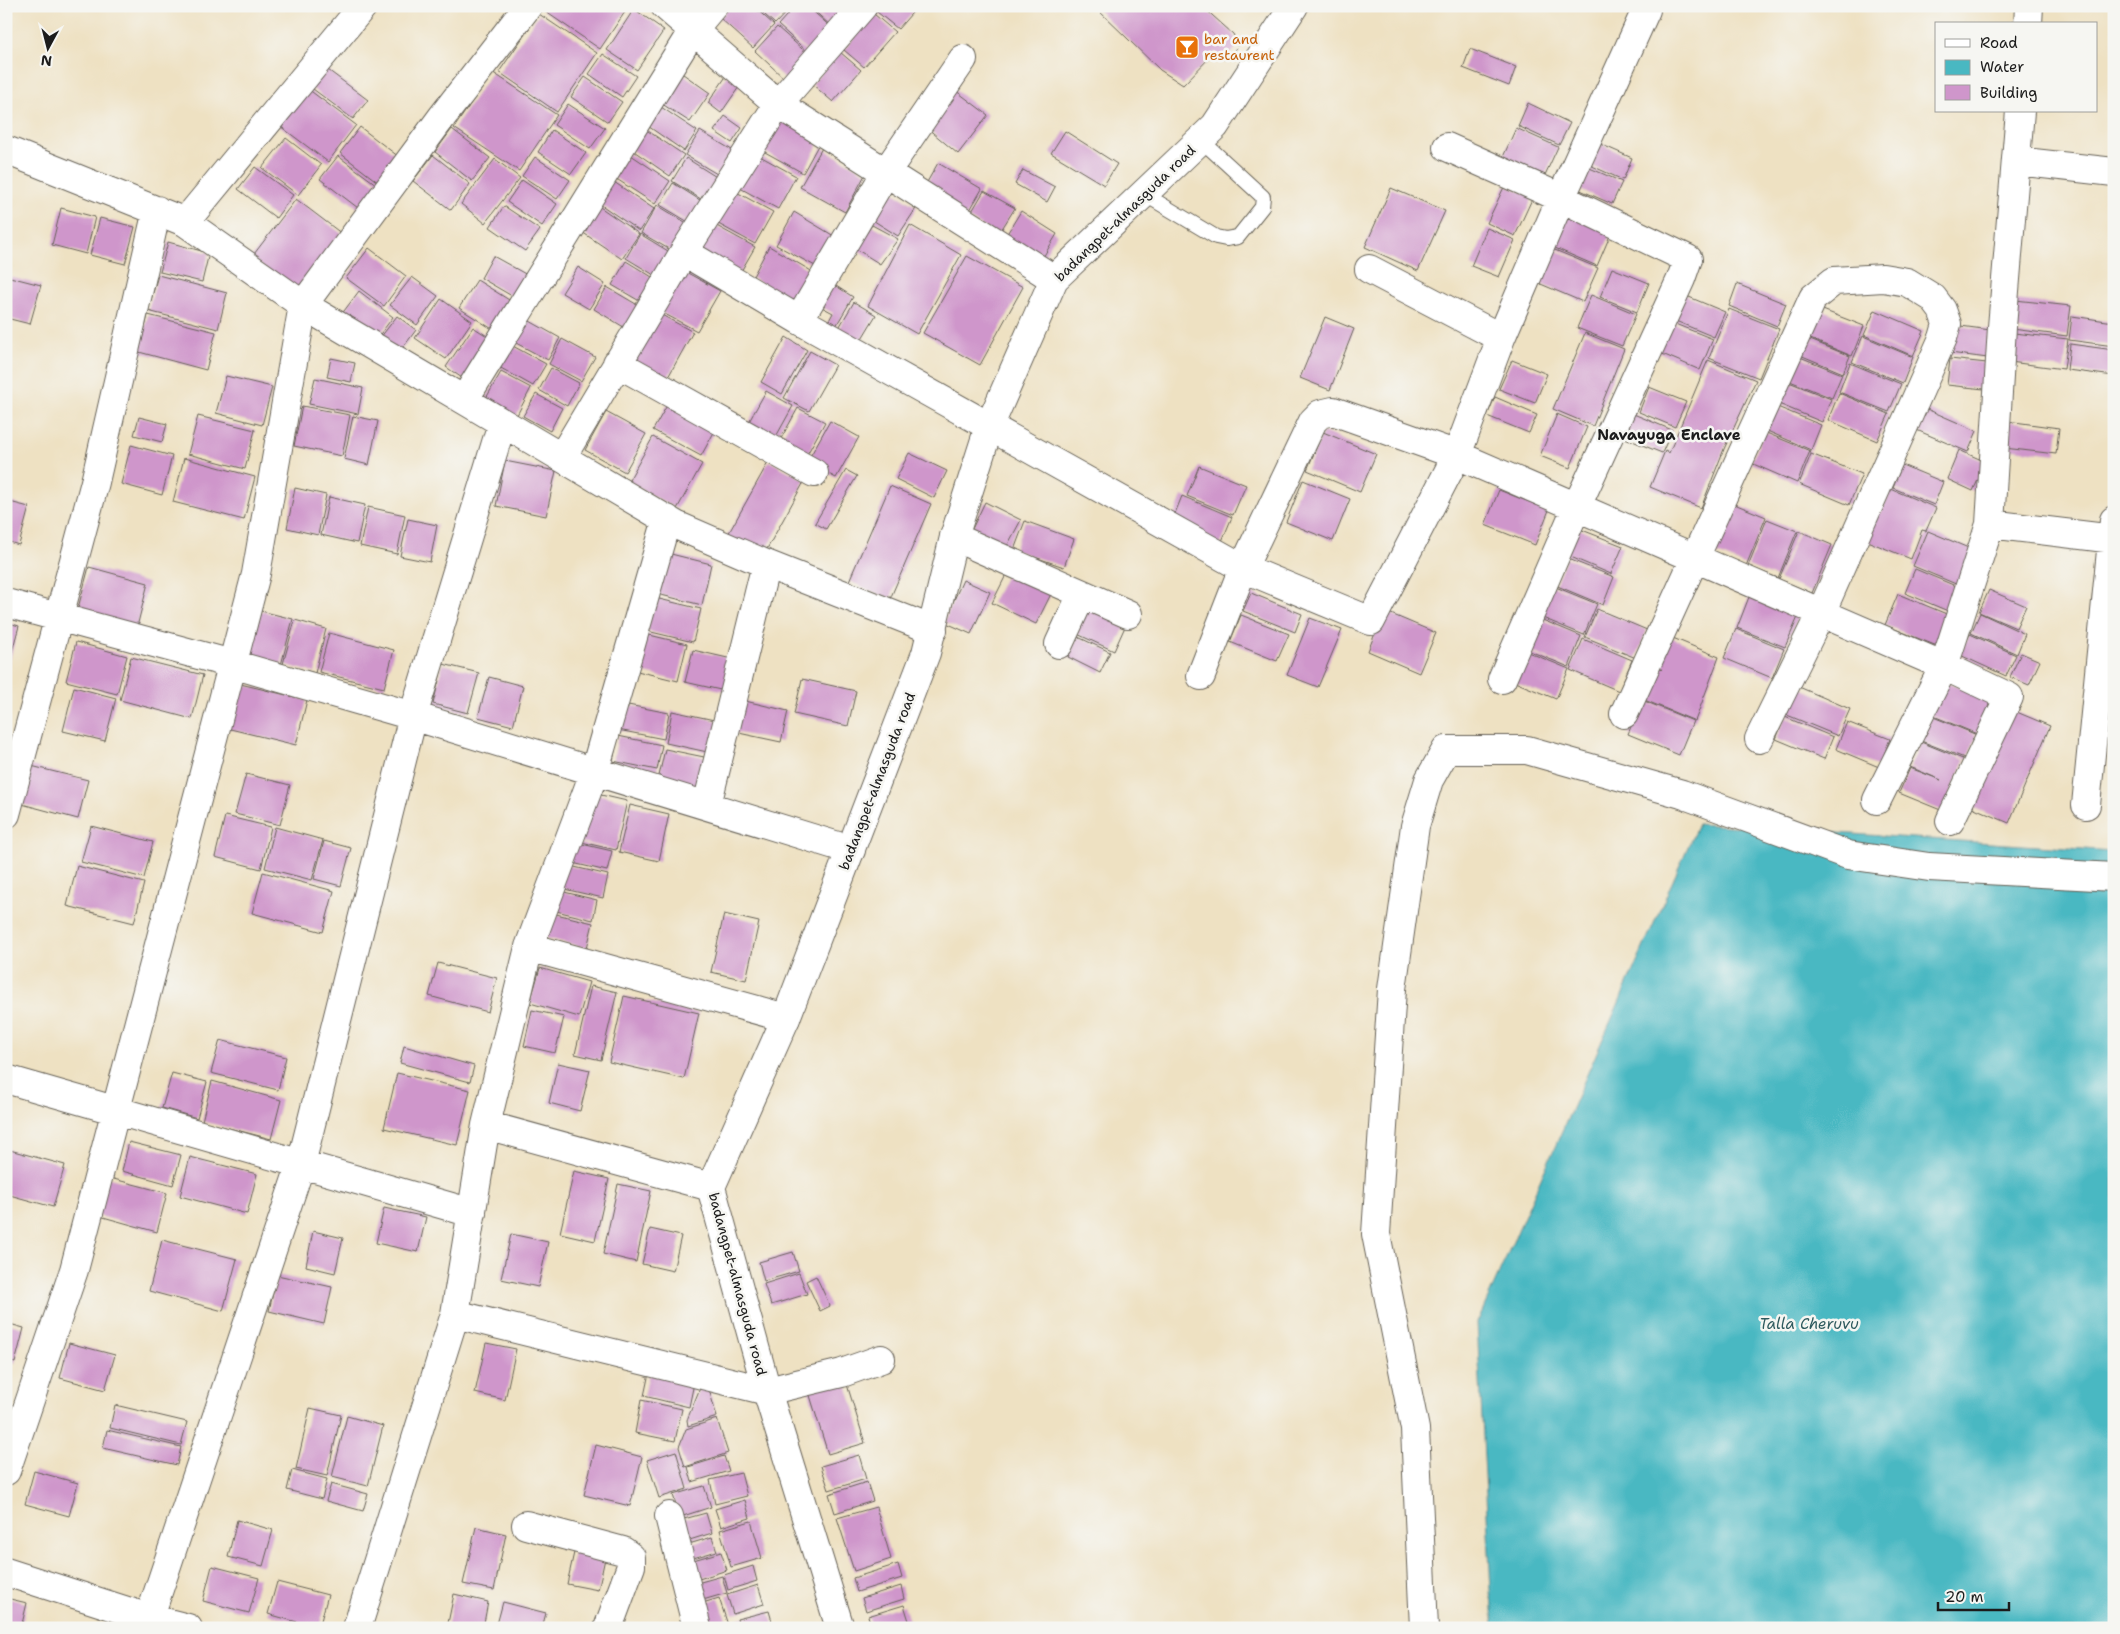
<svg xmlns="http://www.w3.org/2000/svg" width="2120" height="1634" font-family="'Shantell Sans',sans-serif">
<rect width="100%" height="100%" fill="#f6f6f2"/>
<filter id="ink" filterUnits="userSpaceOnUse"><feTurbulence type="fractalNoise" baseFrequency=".02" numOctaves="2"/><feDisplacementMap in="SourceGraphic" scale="10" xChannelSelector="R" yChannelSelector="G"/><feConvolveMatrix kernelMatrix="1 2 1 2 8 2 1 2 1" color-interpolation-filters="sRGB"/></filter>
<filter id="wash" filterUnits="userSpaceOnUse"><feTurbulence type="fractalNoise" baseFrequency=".0096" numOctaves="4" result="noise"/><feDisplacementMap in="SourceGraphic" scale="20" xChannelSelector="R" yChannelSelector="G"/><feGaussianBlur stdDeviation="1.12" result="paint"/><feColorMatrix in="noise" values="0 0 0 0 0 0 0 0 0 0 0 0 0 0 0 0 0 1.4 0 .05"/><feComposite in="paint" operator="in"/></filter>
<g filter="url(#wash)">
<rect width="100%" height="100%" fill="#eee1c2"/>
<path fill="#49b8c2" stroke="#326a6f" d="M1698 824 2114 851V1628H1493L1477 1323Z"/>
<g id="blocks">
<path fill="#cf96cb" d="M546 6H629L600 49 543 10Z
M731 6H753L774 25 753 48 720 18Z
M755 6H792L775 24Z
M795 6H807L833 29 810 54 778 25Z
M809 6H848L832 27Z
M882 6H918L898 29 877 12Z
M1099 6H1202L1233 34 1239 45 1225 60 1215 52 1183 85 1160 70 1097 9Z
M634 9 664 30 637 70 607 50Z
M539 14 597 53 557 112 499 72Z
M874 14 895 32 864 67 844 50Z
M777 27 809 55 786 80 755 51Z
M1470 49 1516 67 1509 86 1463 68Z
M840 52 861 70 833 102 812 84Z
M603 54 636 76 622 97 589 74Z
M324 67 368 100 353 119 309 86Z
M676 69 710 93 690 122 656 100Z
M492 72 557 115 519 171 454 128Z
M727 75 741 84 721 113 708 103Z
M585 77 622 102 608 122 571 97Z
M947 84 988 115 958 154 920 122Z
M304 86 356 125 328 162 276 123Z
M655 103 697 131 684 151 642 122Z
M1528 103 1570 123 1559 145 1518 126Z
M568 104 605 128 590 149 554 125Z
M773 112 822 138 803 173 754 146Z
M725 116 742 128 732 143 714 131Z
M360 127 399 157 379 183 340 153Z
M642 127 684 155 670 176 628 147Z
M1516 128 1558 147 1545 175 1503 157Z
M452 129 490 158 472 181 435 152Z
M552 130 586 153 571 174 538 152Z
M700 131 737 153 722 177 685 155Z
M1065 131 1117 164 1104 185 1051 153Z
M286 138 321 165 298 195 262 168Z
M1591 140 1632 158 1623 180 1581 161Z
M822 148 866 173 845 212 800 187Z
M749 150 796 176 778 209 731 183Z
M628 153 670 181 655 204 612 176Z
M433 155 470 184 451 210 413 181Z
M338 156 380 187 362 211 320 179Z
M535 157 570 180 557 199 522 176Z
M686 158 718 178 704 201 672 181Z
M495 159 520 178 485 223 461 204Z
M938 163 982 189 966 217 922 191Z
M1578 163 1622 182 1612 204 1569 185Z
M255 167 293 195 276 218 238 189Z
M1023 170 1055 187 1047 202 1015 184Z
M522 180 557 204 542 226 507 202Z
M611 180 654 209 639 231 597 202Z
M673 183 703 202 690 223 660 205Z
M1505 185 1533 197 1515 236 1487 223Z
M729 188 773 212 755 244 711 220Z
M1391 188 1445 211 1418 271 1365 247Z
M889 190 917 207 898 236 871 219Z
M984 191 1015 208 998 235 968 218Z
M296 199 346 237 301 296 251 258Z
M597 205 639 234 622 259 579 230Z
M657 205 690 225 674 252 641 233Z
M504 206 540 230 525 251 490 227Z
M61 208 95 217 86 254 52 245Z
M1021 211 1057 234 1042 259 1005 237Z
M1563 211 1612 231 1597 266 1548 245Z
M794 212 834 236 817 267 776 245Z
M100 218 135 227 125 264 90 255Z
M713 224 755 247 736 280 695 257Z
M872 225 898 239 880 264 856 249Z
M910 225 961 255 917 334 868 306Z
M1487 228 1515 240 1499 277 1471 266Z
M640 234 673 254 659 278 626 258Z
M168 242 209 253 202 282 160 272Z
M769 246 813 272 795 303 752 278Z
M369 248 406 276 384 306 346 278Z
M1550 248 1598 268 1583 302 1536 282Z
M493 256 529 276 517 299 481 278Z
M967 256 1023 287 980 365 923 333Z
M626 261 657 280 643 303 612 285Z
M578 267 605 284 589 309 562 293Z
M1612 268 1649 283 1637 312 1600 297Z
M684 271 720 291 697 331 661 312Z
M158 275 227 293 218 329 148 311Z
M6 276 41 285 30 324 6 318Z
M412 277 438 296 417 325 390 305Z
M477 280 514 303 497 332 459 308Z
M833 284 853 297 833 331 826 326 833 313 820 306Z
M1737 284 1786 304 1777 326 1729 306Z
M607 287 641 307 627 329 594 309Z
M359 291 393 317 375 341 341 315Z
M1677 292 1725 312 1714 337 1666 317Z
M1591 295 1636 314 1622 346 1577 328Z
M441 299 472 321 446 359 415 338Z
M2015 300 2071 306 2067 336 2012 329Z
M854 302 876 315 858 345 837 331Z
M1815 307 1864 326 1852 356 1803 336Z
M1729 309 1779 329 1759 378 1709 358Z
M1875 310 1924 331 1913 356 1864 335Z
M658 313 693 332 667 379 632 360Z
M148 315 216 332 206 370 139 352Z
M397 316 416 330 396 357 377 342Z
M2072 316 2114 322V346L2069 340Z
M1325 317 1354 329 1330 390 1300 378Z
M528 320 560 338 548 360 516 343Z
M1665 320 1713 339 1700 370 1653 350Z
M1953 325 1998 331 1995 359 1950 353Z
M473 327 495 341 468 382 446 367Z
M1585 333 1624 349 1593 426 1553 409Z
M2014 333 2068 339 2064 369 2010 362Z
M1800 336 1850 356 1843 373 1793 352Z
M1863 336 1913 357 1903 383 1852 362Z
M786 337 807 350 782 394 761 382Z
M562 339 595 357 581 381 549 364Z
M2070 344 2114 350V376L2067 370Z
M511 345 546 364 533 386 499 367Z
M810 351 835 365 809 411 784 398Z
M1795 355 1842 374 1832 398 1785 379Z
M331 358 355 363 351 382 327 377Z
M1950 359 1996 364 1993 390 1947 385Z
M1512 360 1547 374 1535 403 1499 389Z
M1708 360 1756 380 1724 449 1701 508 1650 487 1665 451 1669 453Z
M1850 363 1901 384 1889 412 1839 392Z
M551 368 579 383 567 406 539 390Z
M501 372 531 388 516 417 485 400Z
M226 376 272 387 262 425 216 413Z
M315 378 363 388 358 414 309 404Z
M1784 380 1831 399 1822 422 1774 402Z
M1649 387 1686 402 1675 427 1639 412Z
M766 391 793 406 773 442 746 427Z
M1839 393 1889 414 1877 441 1828 420Z
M536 394 562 408 550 431 523 416Z
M1495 397 1537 415 1529 433 1487 416Z
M670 400 718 425 701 456 653 430Z
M302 406 350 415 342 456 294 446Z
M1775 406 1821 425 1811 450 1765 430Z
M1922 407 1977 431 1968 452 1912 428Z
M798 408 825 422 805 458 778 444Z
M1624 410 1672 430 1662 453 1615 434Z
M606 412 646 434 625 472 585 450Z
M1557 414 1587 427 1570 468 1540 456Z
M198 416 255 430 245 469 188 454Z
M353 416 378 421 369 465 344 459Z
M139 417 167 424 162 442 134 435Z
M830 421 859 437 836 478 807 462Z
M2007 421 2059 428 2056 454 2004 448Z
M1323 432 1376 454 1360 492 1307 470Z
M1764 432 1810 451 1797 483 1751 463Z
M653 437 702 464 677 509 628 482Z
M131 445 172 456 162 495 121 484Z
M1959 450 1986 462 1973 491 1947 479Z
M909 453 947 471 934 498 896 479Z
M1811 454 1862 474 1849 505 1799 484Z
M184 458 255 477 244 520 173 502Z
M505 461 556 471 546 516 496 506Z
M769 461 805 480 762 558 726 538Z
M1902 465 1943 482 1934 505 1893 488Z
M1199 466 1246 485 1233 515 1187 496Z
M846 470 857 476 826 529 815 523Z
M1303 480 1350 499 1333 541 1286 522Z
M890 486 931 504 890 599 849 581Z
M295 488 326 495 318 535 287 528Z
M1891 489 1936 508 1926 531 1922 530 1911 559 1867 541 1878 512 1881 513Z
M1499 490 1549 510 1535 545 1485 525Z
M1182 496 1232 517 1220 546 1170 526Z
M329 497 365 505 357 543 321 535Z
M6 501 29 507 19 545 6 541Z
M985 502 1021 520 1006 548 971 531Z
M1732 503 1766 517 1746 566 1712 552Z
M368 507 405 515 397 554 360 546Z
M408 519 437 525 430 562 400 556Z
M1767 519 1797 531 1778 578 1748 566Z
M1025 521 1074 539 1064 567 1014 550Z
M1577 528 1623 546 1611 574 1566 555Z
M1799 531 1832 545 1812 593 1779 579Z
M1928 531 1978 552 1963 587 1913 566Z
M667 553 711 564 702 605 657 594Z
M1566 558 1614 577 1603 605 1555 585Z
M89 567 148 583 137 627 77 612Z
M1009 569 1053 590 1036 624 992 603Z
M1915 569 1958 587 1948 611 1905 593Z
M963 580 990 592 971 634 944 622Z
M1546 583 1597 604 1584 635 1533 614Z
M1989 590 2026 606 2016 628 1979 612Z
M1251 593 1302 614 1295 632 1243 611Z
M1898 594 1949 615 1937 646 1885 625Z
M1749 597 1798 617 1785 647 1737 628Z
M655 598 701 609 693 642 647 631Z
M1089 603 1128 620 1114 651 1075 633Z
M1597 609 1647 630 1636 658 1585 637Z
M261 611 293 619 281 665 249 656Z
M1384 611 1436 633 1419 673 1368 651Z
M1980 613 2025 634 2017 654 1971 633Z
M1241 615 1289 634 1277 661 1230 642Z
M1533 616 1581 636 1569 667 1520 647Z
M1310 618 1342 630 1318 687 1287 675Z
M295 620 326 629 315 673 283 664Z
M6 622 19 626 8 666 6 665Z
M1736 629 1784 649 1772 678 1724 658Z
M329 633 394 650 384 688 319 672Z
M641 633 687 644 678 681 633 670Z
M1970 634 2016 655 2006 676 1960 655Z
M1668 636 1719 657 1695 721 1642 699 1656 667 1663 670 1656 667Z
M1078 637 1110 652 1100 673 1068 657Z
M1583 639 1632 660 1619 691 1570 670Z
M76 642 127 656 117 694 66 681Z
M1518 648 1569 669 1556 699 1505 678Z
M693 650 732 659 725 691 685 682Z
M2021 653 2040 661 2029 685 2010 677Z
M131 657 203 675 192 719 120 700Z
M443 664 479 673 468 713 433 704Z
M489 677 523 686 513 726 478 717Z
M802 679 856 691 848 726 794 714Z
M232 682 307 700 296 745 222 727Z
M1945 682 1991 701 1977 734 1931 715Z
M74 687 116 698 105 741 63 731Z
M1799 687 1850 709 1838 736 1787 715Z
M741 700 788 711 781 742 734 732Z
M1642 700 1693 721 1679 755 1628 734Z
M623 704 669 713 664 739 618 730Z
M2012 710 2050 726 2009 823 1972 807Z
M672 711 719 721 712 753 666 743Z
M1931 716 1977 735 1967 759 1921 741Z
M1785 717 1833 737 1824 759 1776 739Z
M1847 722 1890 739 1879 767 1836 749Z
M618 736 662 745 657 770 613 761Z
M1921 742 1965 760 1943 811 1899 793 1910 768 1941 780 1910 767Z
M665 749 709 758 702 794 657 785Z
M27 765 88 780 78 819 18 803Z
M246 774 290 785 280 825 235 814Z
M588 792 627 801 616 850 577 841Z
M630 805 669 814 659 861 619 852Z
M225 816 271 827 261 869 215 857Z
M91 826 153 842 144 878 81 862Z
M275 827 323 840 312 880 265 868Z
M324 841 351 848 341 886 314 879Z
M573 842 612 851 607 871 568 862Z
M566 865 608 875 603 898 560 888Z
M77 866 144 883 134 923 67 906Z
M263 872 334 891 323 932 252 913Z
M556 890 597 900 593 920 552 910Z
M552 913 593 923 587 948 546 938Z
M724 914 759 922 746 980 711 972Z
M438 963 497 978 488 1012 429 996Z
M540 968 589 982 579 1017 530 1003Z
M591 986 617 992 601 1060 575 1054Z
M624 996 699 1013 684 1079 609 1062Z
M532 1010 564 1017 555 1053 524 1046Z
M220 1040 286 1057 278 1090 211 1073Z
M404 1046 474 1066 470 1082 400 1063Z
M558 1063 590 1070 580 1111 549 1103Z
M172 1073 207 1082 197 1118 162 1108Z
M397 1073 470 1090 457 1145 384 1128Z
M212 1081 281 1100 271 1139 202 1121Z
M129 1142 181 1155 173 1185 122 1171Z
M6 1149 65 1165 53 1207 6 1194Z
M190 1157 257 1174 247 1214 180 1196Z
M574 1171 609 1179 595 1241 560 1233Z
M106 1177 167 1193 157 1232 96 1215Z
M618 1184 651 1191 636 1262 603 1254Z
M384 1208 426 1217 418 1252 376 1243Z
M650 1229 681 1236 673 1271 642 1264Z
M313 1231 343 1238 335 1273 306 1266Z
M511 1234 548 1242 538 1287 501 1279Z
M162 1240 237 1259 223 1311 149 1291Z
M793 1252 799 1271 764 1281 759 1262Z
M799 1273 807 1294 771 1305 764 1284Z
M277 1275 332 1287 324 1324 269 1311Z
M816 1276 830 1306 820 1311 806 1281Z
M6 1323 24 1328 15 1363 6 1360Z
M69 1343 115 1355 105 1390 60 1378Z
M486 1343 516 1349 505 1400 475 1393Z
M649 1373 694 1383 689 1407 644 1396Z
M845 1378 865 1443 828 1454 808 1389Z
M708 1386 717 1417 688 1426 687 1420 700 1388Z
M641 1400 682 1409 675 1441 635 1433Z
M115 1405 187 1422 181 1445 110 1428Z
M310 1408 341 1415 327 1476 296 1469Z
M347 1416 383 1426 368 1486 332 1477Z
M717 1419 728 1453 685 1467 679 1447 686 1429Z
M107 1430 181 1447 177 1465 103 1448Z
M596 1445 642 1457 630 1506 584 1495Z
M676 1451 687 1489 659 1498 647 1460Z
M859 1455 866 1479 829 1490 821 1466Z
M724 1456 729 1471 692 1482 688 1467Z
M292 1470 327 1479 322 1499 287 1490Z
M34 1471 78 1483 69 1516 25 1504Z
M741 1473 747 1496 715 1504 710 1480Z
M867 1482 873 1501 835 1513 829 1494Z
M331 1484 368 1494 363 1511 326 1501Z
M704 1486 711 1507 680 1517 673 1495Z
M745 1500 750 1518 721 1527 715 1509Z
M876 1507 891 1559 854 1571 837 1518Z
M706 1513 712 1533 680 1543 673 1522Z
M237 1520 273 1530 263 1566 228 1557Z
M751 1521 762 1558 731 1567 720 1530Z
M476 1527 506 1534 494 1590 463 1584Z
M712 1537 717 1551 683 1561 679 1547Z
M575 1548 606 1554 598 1590 567 1584Z
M721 1552 727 1570 696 1580 690 1561Z
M898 1564 902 1578 857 1592 853 1578Z
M212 1566 259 1578 249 1613 203 1601Z
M753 1566 757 1581 728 1590 724 1575Z
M722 1576 727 1593 696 1602 690 1585Z
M277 1582 328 1595 319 1628 268 1614Z
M758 1585 764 1604 733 1614 727 1595Z
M901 1586 904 1599 866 1611 862 1598Z
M454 1594 488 1602 483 1628H447Z
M6 1598 27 1603 21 1628H6Z
M719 1598 729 1628H703L696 1605Z
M503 1602 546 1613 542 1628H496Z
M904 1605 910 1624 899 1628H872L868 1616Z
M769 1611 774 1628H739L737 1619Z"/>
</g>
</g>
<g filter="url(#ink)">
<use href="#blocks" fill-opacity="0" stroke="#666156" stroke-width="1"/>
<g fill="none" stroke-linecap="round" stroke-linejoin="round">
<g stroke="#666156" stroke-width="16">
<path id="service" d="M1144 194 1216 237 1226 239 1238 237 1262 207 1263 197 1201 140"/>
</g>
<g stroke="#666156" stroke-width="30">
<path id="minor" d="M665 6 778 104 1054 279
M2028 24 2029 6
M1447 147 1561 198 1688 259 1681 279 1577 506 1502 679
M6 150 185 222 303 305 676 525 766 564 933 630
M2016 161 2114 172
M185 222 363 6
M684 252 799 320 1243 568 1371 621 1457 455 1944 666 2009 697 1950 821
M1369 269 1501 338
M799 320 886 172 963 59
M617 363 814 473
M464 400 693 30 713 6
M562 457 684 252 778 104 863 6
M1990 524 2114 539
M954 537 1128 614
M6 603 232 664 413 716 851 850
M1059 644 1082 594
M1201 676 1243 568 1313 421 1320 414 1333 411 1457 455 1501 338 1561 198 1646 10
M1624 714 1813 298 1834 281 1883 278 1907 282 1933 298 1942 310 1947 324 1943 338 1821 613 1759 739
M1877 800 1944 666 1990 524 2002 327 2020 111
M707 805 766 564
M2086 805 2114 520
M6 814 95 482 157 210
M529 947 786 1018
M6 1079 472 1213
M486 1125 711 1187
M455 1314 767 1391 842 1373 881 1359
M6 1471 74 1270 256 574 303 305 442 117 528 6
M669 1516 697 1628
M526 1525 623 1551 631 1557V1566L608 1628
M146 1628 301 1164 413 716 502 423
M357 1628 455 1314 486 1125 529 947 594 773 667 519
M1424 1628 1415 1429 1376 1234 1392 989 1415 826 1429 780 1446 750H1527L1682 794 1848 855 1929 867 2114 877"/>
</g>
<g stroke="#666156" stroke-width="30">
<path id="tertiary" d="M6 1572 149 1618 188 1628
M840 1628 767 1391 711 1187 786 1018 926 653 954 537 989 427 1054 279 1215 126 1294 6"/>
</g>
<use href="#service" stroke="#fff" stroke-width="14"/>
<use href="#minor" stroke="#fff" stroke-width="28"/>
<use href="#tertiary" stroke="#fff" stroke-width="28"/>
</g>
</g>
<defs>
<g id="bar-square" transform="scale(1.25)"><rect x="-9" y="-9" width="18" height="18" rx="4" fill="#e8710a" stroke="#f6f6f2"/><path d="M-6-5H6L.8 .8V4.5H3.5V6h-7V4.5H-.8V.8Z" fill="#fff"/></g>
</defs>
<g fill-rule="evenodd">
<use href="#bar-square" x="1187" y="47"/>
</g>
<g text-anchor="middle" stroke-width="5" stroke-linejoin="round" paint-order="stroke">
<g font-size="14" fill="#c56008" stroke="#f6f6f2" text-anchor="start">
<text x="1204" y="44">bar and<tspan x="1204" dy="16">restaurent</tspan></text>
</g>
<g font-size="14" fill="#1c1c1c" stroke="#f6f6f2">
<text transform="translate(1125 213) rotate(-44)" y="5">badangpet-almasguda road</text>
<text transform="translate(877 781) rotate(-69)" y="5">badangpet-almasguda road</text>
<text transform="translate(738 1284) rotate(75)" y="5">badangpet-almasguda road</text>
</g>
<g font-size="15" font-weight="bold" fill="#1c1c1c" stroke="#f6f6f2">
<text x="1669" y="440">Navayuga Enclave</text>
</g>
<g font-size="15" font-style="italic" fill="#2e5a5e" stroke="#f6f6f2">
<text x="1809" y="1329">Talla Cheruvu</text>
</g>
</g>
<rect width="2120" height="1634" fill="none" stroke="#f6f6f2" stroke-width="25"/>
<rect x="1935" y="22" width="162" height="90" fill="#f6f6f2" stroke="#9f9f9c"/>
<rect x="1945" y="39" width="25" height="8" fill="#ffffff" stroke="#9f9f9c"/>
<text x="1980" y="48" font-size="15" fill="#1c1c1c">Road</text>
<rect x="1945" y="60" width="25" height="15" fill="#49b8c2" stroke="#9f9f9c"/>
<text x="1980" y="72" font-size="15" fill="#1c1c1c">Water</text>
<rect x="1945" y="85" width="25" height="15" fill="#cf96cb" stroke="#9f9f9c"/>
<text x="1980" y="98" font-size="15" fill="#1c1c1c">Building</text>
<g transform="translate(48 48) rotate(187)" stroke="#f6f6f2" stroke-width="4" paint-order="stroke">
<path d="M0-4L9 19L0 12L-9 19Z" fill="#1c1c1c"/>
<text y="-8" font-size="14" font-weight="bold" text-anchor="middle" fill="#1c1c1c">N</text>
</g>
<path d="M1938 1602v8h71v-8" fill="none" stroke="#1c1c1c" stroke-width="2.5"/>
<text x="1945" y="1602" font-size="15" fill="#1c1c1c" stroke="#f6f6f2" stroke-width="4" paint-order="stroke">20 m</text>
</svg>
